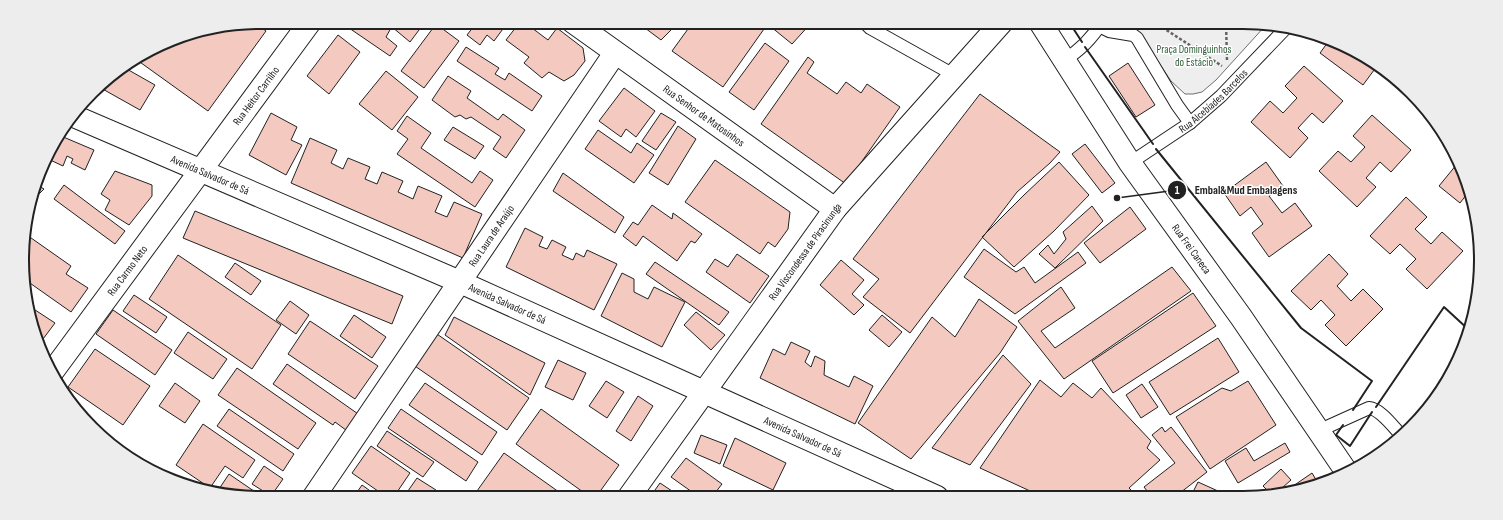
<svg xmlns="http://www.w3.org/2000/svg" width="1503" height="520" font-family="'Sofia Sans Condensed',sans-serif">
<rect width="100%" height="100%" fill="#fff"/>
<path fill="#eee" stroke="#6f6f6f" d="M1132 22H1243L1266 25 1216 80 1202 92 1193 94H1185L1171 81Z"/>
<path fill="#f3c9c0" stroke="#222" d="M353 22H383L391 28 386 37 397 46 390 56 349 28Z
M386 22H425L410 42Z
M477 22H508L494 41 487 35 480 45 467 35Z
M520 22H524L548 40 557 28 583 48 585 61 574 75 564 81 549 72 542 78 524 63 529 57 506 40Z
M637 22H679L661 40Z
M693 22H754L764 29 723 87 672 51Z
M765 22H812L792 44Z
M255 23 266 31 208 111 137 60 169 40Z
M436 24 459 41 424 88 401 71Z
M338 35 360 52 329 94 307 76Z
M1328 42 1377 66 1363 85 1320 53Z
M765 43 789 61 754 110 729 92Z
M466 47 499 68 495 74 505 80 509 73 542 96 532 111 457 61Z
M808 57 814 62 807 73 837 94 846 82 861 93 867 84 900 107 846 184 761 124Z
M1128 63 1155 105 1136 117 1109 76Z
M1304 66 1343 101 1323 123 1312 113 1298 128 1308 138 1290 158 1251 122 1270 101 1283 113 1297 98 1285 86Z
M125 68 155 85 140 110 99 87 103 81Z
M386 71 418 97 392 130 359 104Z
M448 76 471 91 467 98 498 120 503 114 525 130 506 158 493 149 501 137 471 117 466 119 460 115 455 117 432 100Z
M624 88 655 111 636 137 626 129 621 137 599 121Z
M980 94 1060 152 1050 163 1017 192 910 333 863 297 879 279 853 259Z
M271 113 297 127 291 140 302 145 286 175 249 155Z
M661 113 676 122 656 150 642 141Z
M1372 115 1411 150 1391 172 1380 162 1366 178 1376 187 1357 207 1319 171 1338 151 1351 162 1365 147 1353 136Z
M407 116 431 133 421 148 472 183 480 171 493 180 475 207 397 154 408 139 397 131Z
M678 126 696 139 668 185 649 173Z
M453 127 484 146 475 159 444 140Z
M598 130 631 153 637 143 654 155 634 183 585 149Z
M61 136 94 150 85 170 71 163 73 159 67 156 63 166 46 158 47 155Z
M310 138 337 150 331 163 343 169 348 158 370 167 365 179 377 184 382 172 403 181 398 192 413 199 418 186 442 196 435 212 447 217 454 202 482 214 463 258 291 183Z
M1085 144 1115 183 1102 193 1072 154Z
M715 160 790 212 788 229 775 247 768 242 760 254 685 202Z
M1059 162 1089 195 1054 231 1014 267 982 237 1024 195Z
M1266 162 1283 186 1269 196 1282 213 1295 203 1312 226 1269 257 1252 233 1263 224 1251 207 1240 216 1224 193Z
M1457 164 1467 194 1460 203 1439 186Z
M115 171 152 185V196L129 225 105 210 110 200 101 194Z
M563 173 624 217 615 233 553 191Z
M37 185 44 189 33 200Z
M64 185 125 231 115 244 54 199Z
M1406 197 1427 217 1415 229 1431 244 1442 232 1463 251 1427 289 1406 269 1416 259 1400 244 1390 254 1370 236Z
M652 205 672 219 673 213 702 234 695 243 691 241 677 261 643 236 636 246 623 236 633 222 638 225Z
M1092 206 1103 221 1055 268 1039 254 1048 245 1054 254 1066 239 1063 232Z
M1130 207 1146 229 1100 263 1084 243Z
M195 211 403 296 392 324 183 238Z
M525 228 543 237 539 246 547 249 552 240 566 247 562 255 573 260 576 253 584 257 587 250 617 264 594 310 506 267Z
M24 233 71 266 66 274 88 288 71 312 27 281Z
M984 249 1016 272 1024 267 1035 283 1078 252 1086 263 1015 314 964 277Z
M737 254 769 276 750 303 706 272 715 259 728 267Z
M1329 254 1348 274 1337 286 1351 301 1363 289 1383 309 1346 346 1325 325 1335 315 1321 300 1311 310 1291 291Z
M178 255 281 325 252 369 149 299Z
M841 260 864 280 852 294 864 305 854 315 820 285Z
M655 262 729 312 719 325 646 274Z
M235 263 261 281 251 295 225 277Z
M1172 267 1191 291 1064 379 1018 321 1061 287 1075 308 1041 331 1055 348Z
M622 273 634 279V292L648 299 654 287 685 302 662 347 601 316Z
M1193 293 1216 326 1113 393 1092 361Z
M134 295 167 317 156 333 123 311Z
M979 299 1017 327 1000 353 911 459 858 423 932 317 955 337Z
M290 301 309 315 296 334 276 320Z
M29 306 55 323 43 339 36 335 30 321Z
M113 310 172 350 155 375 96 334Z
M696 312 725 335 711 350 684 325Z
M354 315 386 337 372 358 340 336Z
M882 315 902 332 889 347 869 330Z
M454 317 545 363 530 395 445 335Z
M310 321 378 366 355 399 288 354Z
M188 332 227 359 213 379 174 353Z
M434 332 529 398 507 430 412 364Z
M1218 338 1239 372 1170 415 1149 382Z
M791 342 810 351 805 362 811 367 815 356 825 361 824 375 849 387 854 376 873 386 855 424 760 378 773 349 785 355Z
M95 349 150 386 123 425 68 387Z
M1003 355 1031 384 970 465 932 448Z
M558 360 586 373 573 400 545 387Z
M287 364 361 416 350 433 335 422 333 425 273 384Z
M237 368 316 423 298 449 218 395Z
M1040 380 1061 397 1073 383 1092 398 1101 388 1151 441 1147 448 1160 460 1129 488 1137 496H1041L980 468Z
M606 381 624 392 607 418 589 406Z
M1248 381 1276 425 1210 469 1176 417 1222 388 1231 391Z
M175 383 200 401 185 423 159 406Z
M425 383 497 432 482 455 409 405Z
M1142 384 1158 407 1141 418 1126 395Z
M638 396 653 406 631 441 616 431Z
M229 409 294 454 283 471 217 426Z
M401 409 478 462 466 481 388 428Z
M541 409 619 465 596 497H590L516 444Z
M203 424 255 460 243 478 225 466 210 488 176 465Z
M1162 427 1165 432 1171 427 1207 472 1176 496H1151L1144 487 1175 463 1152 435Z
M387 431 434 462 423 477 377 446Z
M701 435 727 445 720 464 694 453Z
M735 438 786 463 773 490 723 466Z
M1285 443 1290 452 1238 483 1225 461 1246 448 1254 461Z
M371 446 410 473 393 498H388L352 473Z
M504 453 566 497 472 498Z
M686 458 722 484 712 497H699L671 477Z
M264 466 283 479 271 496 252 484Z
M1281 469 1291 480 1273 496 1263 486Z
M1312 473 1318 483 1283 493Z
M229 474 264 498 217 492Z
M417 478 436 490 431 498H403Z
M1198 482 1218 491 1216 496H1191Z
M660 483 681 497H650Z
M362 485 380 498H353Z"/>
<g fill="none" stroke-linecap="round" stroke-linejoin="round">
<g stroke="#222" stroke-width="14">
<g id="lane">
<path d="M864 22 870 28 954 75"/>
<path d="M1099 26 1109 31 1133 35 1137 38 1177 105 1190 123"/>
<path d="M1064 60C1081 50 1092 38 1102 22"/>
<path id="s1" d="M1130 163 1190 123 1221 96 1286 28"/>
<path d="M1318 431 1369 408C1381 409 1394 428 1402 436"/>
</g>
</g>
<g stroke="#222" stroke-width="24">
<g id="street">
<path id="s2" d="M573 22 835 209"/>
<path id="s3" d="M53 371 310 22"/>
<path id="s4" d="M629 497 835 209 1002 22"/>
<path id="s5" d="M313 498 615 53"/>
</g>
</g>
<g stroke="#222" stroke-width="24">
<g id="secondary">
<path id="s6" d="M1040 22 1130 163 1241 317 1348 474"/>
<path id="s7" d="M76 117 460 282 937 497"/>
</g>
</g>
<path stroke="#646464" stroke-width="2.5" stroke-dasharray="3 2" stroke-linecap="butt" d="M1154 22 1222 66
M1226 22 1227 61"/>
<use href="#lane" stroke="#fff" stroke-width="12"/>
<use href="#street" stroke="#fff" stroke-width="22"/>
<use href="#secondary" stroke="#fff" stroke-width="22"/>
<path stroke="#222" stroke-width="2" d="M1069 22 1082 42
M1085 47 1153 144
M1156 149 1301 328 1372 381 1353 410
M1376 407 1444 307 1469 330
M1343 425 1336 435 1350 446 1372 412"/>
</g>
<g text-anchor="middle" stroke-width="3" stroke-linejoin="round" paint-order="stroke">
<g font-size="11" fill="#2f5e38" stroke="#fff">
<text x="1194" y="53">Praça Dominguinhos<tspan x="1194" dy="13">do Estácio</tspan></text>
</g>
<g font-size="11" fill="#222" stroke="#fff">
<text dy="4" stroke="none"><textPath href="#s3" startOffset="342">Rua Heitor Carrilho</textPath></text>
<text dy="4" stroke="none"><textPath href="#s1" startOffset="104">Rua Alcebíades Barcelos</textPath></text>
<text dy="4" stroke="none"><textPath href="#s2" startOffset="161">Rua Senhor de Matosinhos</textPath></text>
<text dy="4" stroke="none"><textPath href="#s7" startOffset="146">Avenida Salvador de Sá</textPath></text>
<text dy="4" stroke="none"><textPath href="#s5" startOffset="317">Rua Laura de Araújo</textPath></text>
<text dy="4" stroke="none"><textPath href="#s6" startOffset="273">Rua Frei Caneca</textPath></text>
<text dy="4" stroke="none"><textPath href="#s4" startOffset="302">Rua Viscondessa de Piracinunga</textPath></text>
<text dy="4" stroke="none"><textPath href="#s3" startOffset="125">Rua Carmo Neto</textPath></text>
<text dy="4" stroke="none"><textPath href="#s7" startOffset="470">Avenida Salvador de Sá</textPath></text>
<text dy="4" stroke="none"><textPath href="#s7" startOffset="794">Avenida Salvador de Sá</textPath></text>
</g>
</g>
<path d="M0 0H1503V520H0ZM260 29H1243A231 231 0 0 1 1474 260V260A231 231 0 0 1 1243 491H260A231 231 0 0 1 29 260V260A231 231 0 0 1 260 29Z" fill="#ededed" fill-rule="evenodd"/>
<path fill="none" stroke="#222" stroke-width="2" d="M260 29H1243A231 231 0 0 1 1474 260V260A231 231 0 0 1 1243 491H260A231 231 0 0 1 29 260V260A231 231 0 0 1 260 29Z"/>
<path fill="none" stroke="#222" stroke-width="1.5" d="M1117 198L1177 190"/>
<g fill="#222" stroke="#fff" stroke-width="1.5">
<circle cx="1117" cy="198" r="4"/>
<circle cx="1177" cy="190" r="10"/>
</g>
<g font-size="12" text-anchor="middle" font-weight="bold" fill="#fff">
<text x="1177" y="194">1</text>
</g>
<g font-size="12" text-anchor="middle" font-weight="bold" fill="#222" stroke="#fff" stroke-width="3" stroke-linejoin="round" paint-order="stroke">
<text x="1246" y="194">Embal&amp;Mud Embalagens</text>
</g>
</svg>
